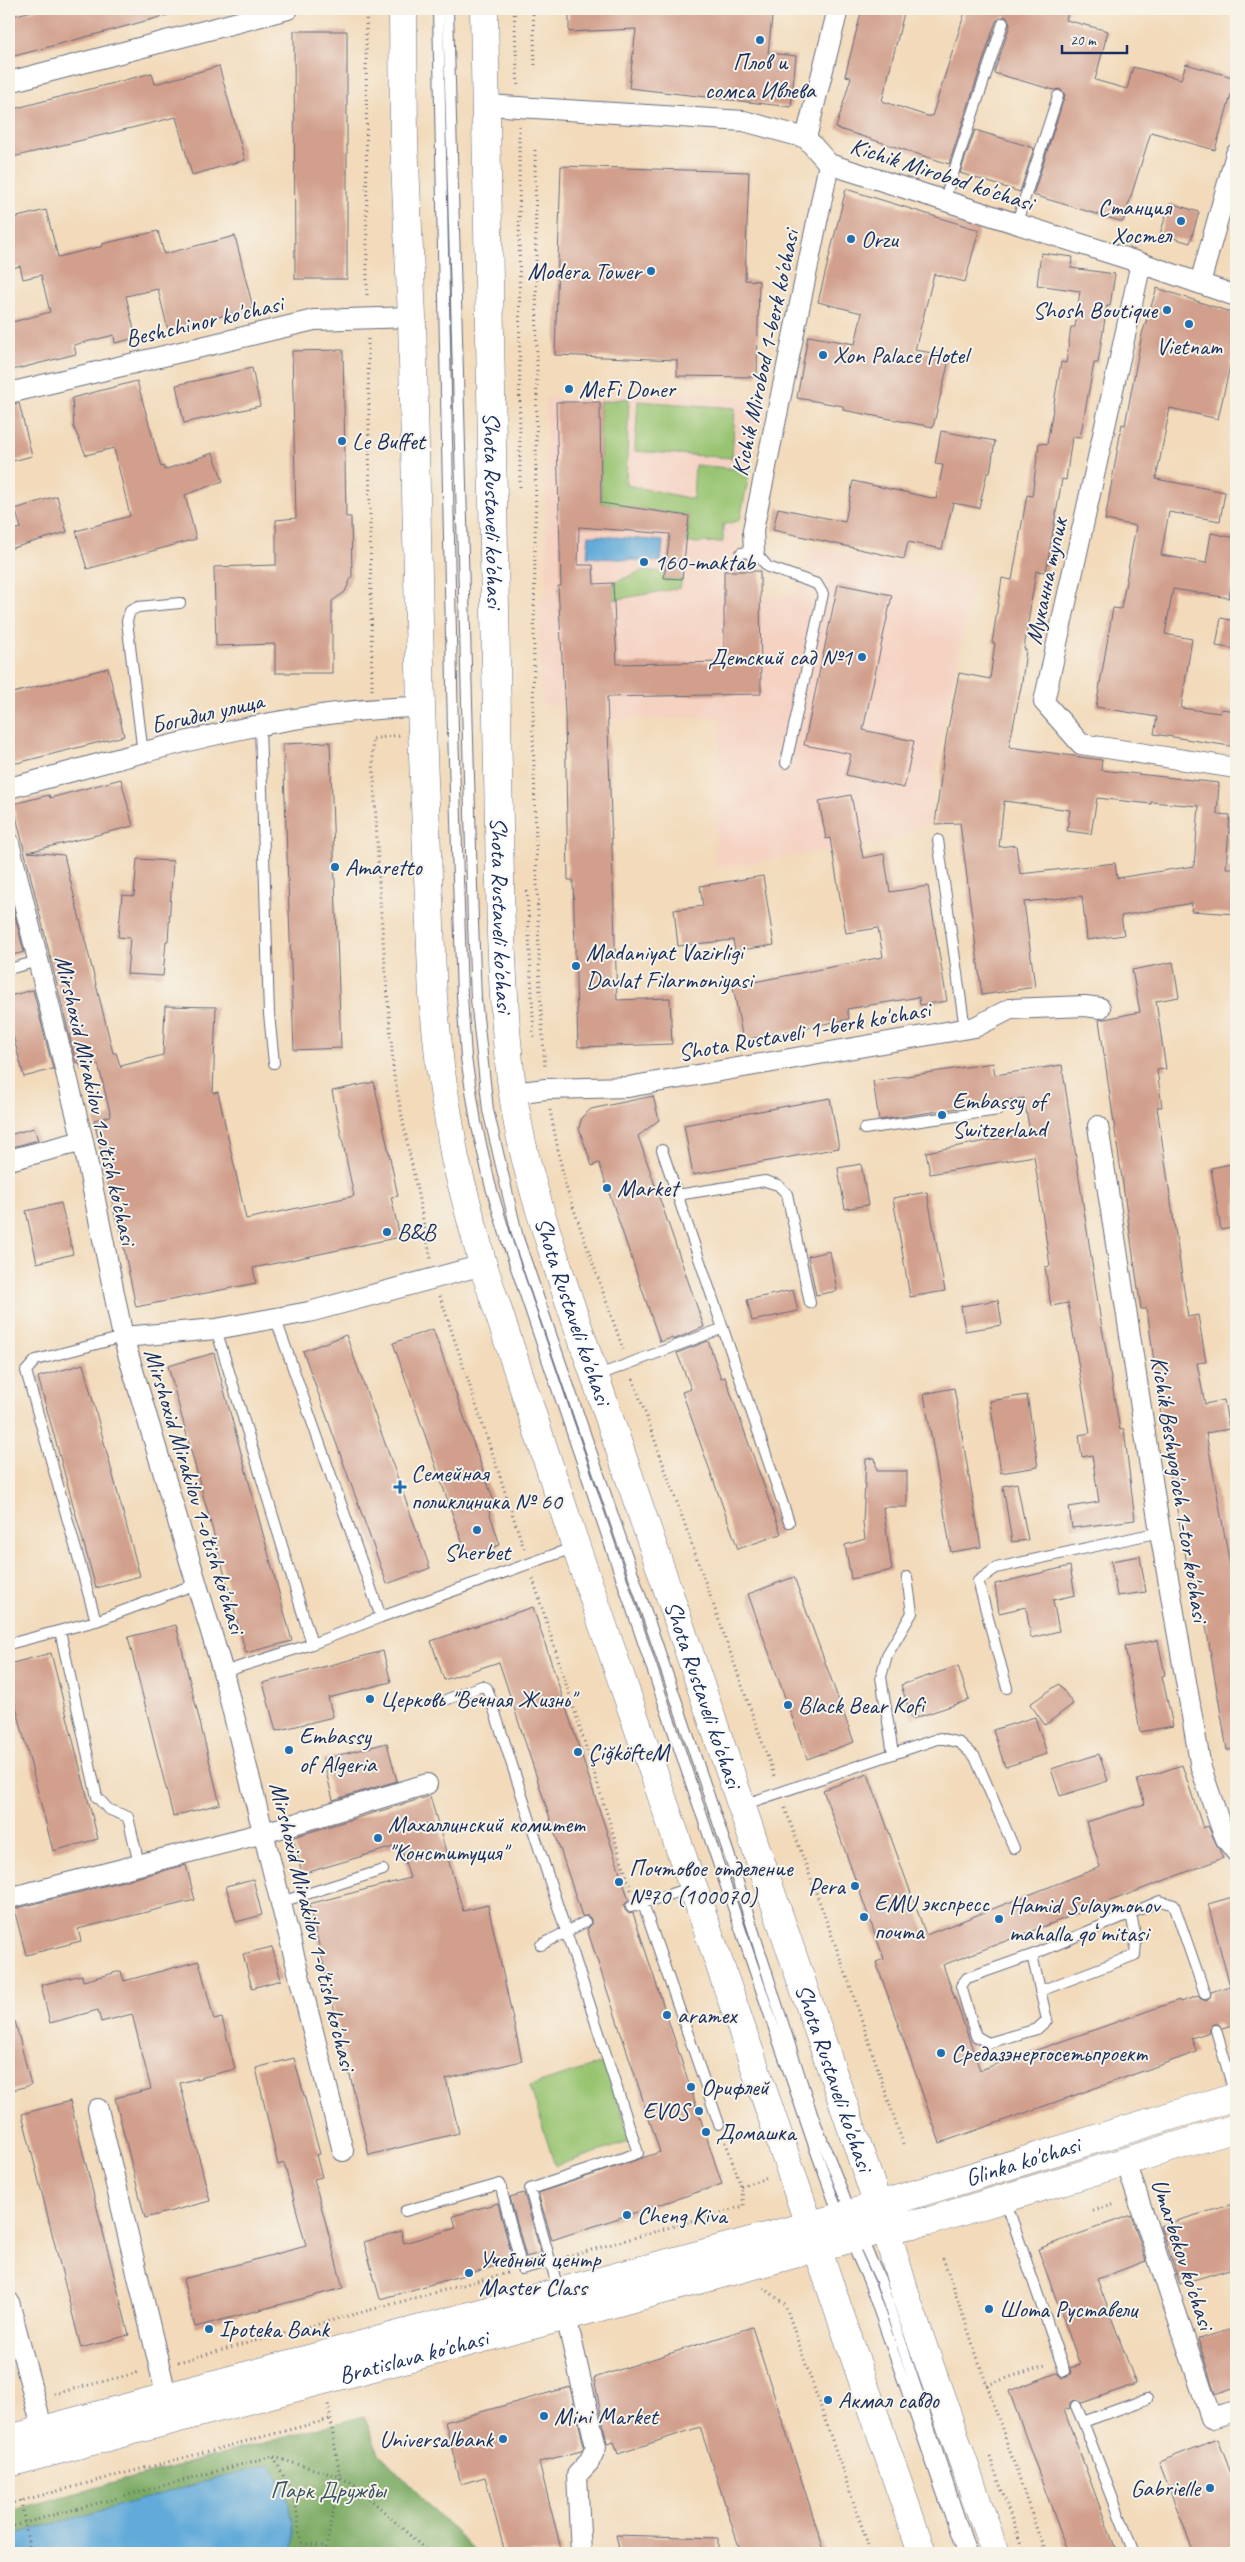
<svg xmlns="http://www.w3.org/2000/svg" width="1245" height="2562" font-family="Caveat,sans-serif">
<rect width="100%" height="100%" fill="#f7f3e8"/>
<filter id="ink" filterUnits="userSpaceOnUse"><feTurbulence type="fractalNoise" baseFrequency=".02" numOctaves="2"/><feDisplacementMap in="SourceGraphic" scale="10" xChannelSelector="R" yChannelSelector="G"/><feConvolveMatrix kernelMatrix="1 2 1 2 8 2 1 2 1" color-interpolation-filters="sRGB"/></filter>
<filter id="wash" filterUnits="userSpaceOnUse"><feTurbulence type="fractalNoise" baseFrequency=".0096" numOctaves="4" result="noise"/><feDisplacementMap in="SourceGraphic" scale="20" xChannelSelector="R" yChannelSelector="G"/><feGaussianBlur stdDeviation="1.12" result="paint"/><feColorMatrix in="noise" values="0 0 0 0 0 0 0 0 0 0 0 0 0 0 0 0 0 1.4 0 .05"/><feComposite in="paint" operator="in"/></filter>
<g filter="url(#wash)">
<rect width="100%" height="100%" fill="#f2daba"/>
<path fill="#f5d2c2" d="M621 389 759 399 737 537 745 570 760 571 764 596 796 595 813 547 975 578 941 738 928 823 887 842 715 868 720 717 610 720 609 705H541L539 598 546 596V396L593 400 619 396Z"/>
<path fill="#98c471" stroke="#5a7a68" d="M629 398 626 485 693 499 695 465 750 470 740 520 723 525V542L687 543 689 516 601 503 600 402Z
M638 401 735 408 732 458 635 451Z
M644 570 665 572 664 578 682 579 680 588 613 600V583Z
M606 2062 631 2141 555 2166 530 2086Z"/>
<path fill="#7aaa63" stroke="#4a6c60" d="M364 2416 379 2453 476 2553H9V2511Z"/>
<path fill="#62aad9" stroke="#3e6c9c" d="M589 535 663 541 661 562 587 557Z
M270 2464C290 2496 296 2515 292 2553H9V2536Z"/>
<g id="blocks">
<path fill="#d19f8c" fill-rule="evenodd" d="M39 9H167L168 15 11 57 9 17Z
M569 9H773L768 53 796 56 791 107 629 88 636 29 569 32Z
M862 9H905L882 101 927 116H932L966 9H1069L1066 20 1108 31 1095 80 1127 89 1133 67 1181 79 1186 64 1236 78 1215 150 1151 132 1123 222 1033 195 1065 95 1060 89 1054 90 994 73 1010 25 1008 19 1005 16 996 21 949 164 836 128 851 77 845 76Z
M294 31H347V279H295Z
M219 66 245 160 192 175 176 117 9 158V110L152 73 155 84Z
M975 130 1034 148 1020 192 960 173Z
M561 166 749 172 745 280 759 281 757 377 677 376V360L555 355Z
M846 189 979 230 965 282 934 274 915 350 950 356 933 427 843 410V406L797 398 808 336 855 344 862 313 818 302Z
M1170 203 1199 212 1190 243 1160 234Z
M46 210 58 257 103 246 102 244 158 231 164 254 235 236 253 308 168 330 158 289 126 296 136 338 115 343 114 335 74 345 76 354 9 371V323L50 312 41 275 23 279 20 266 9 269V219Z
M1041 253 1073 257 1071 268 1115 274 1110 306H1107L1098 363H1094L1080 438 1072 437 1066 480 1062 479 1046 572 1036 571 1024 649 1026 650 1022 682 1009 747 1102 760 1101 770 1219 783 1217 814 1230 815 1226 868H1236V914L1191 911 1192 903 1121 916 1124 935 1087 940 1082 896 1024 902 1035 987 982 995 960 823 935 824 946 739 959 673 990 679 995 643H992L1002 578 1012 580 1027 495 1032 496 1039 443 1047 444 1061 362 1066 363 1071 327H1075L1080 291 1037 285ZM1097 798 1151 804V802L1199 806 1194 866 1117 878 1115 863 1020 874 1016 845 999 847 1004 801 1070 810 1067 831 1091 834Z
M1157 288 1236 314V349L1234 348 1218 419 1170 408 1156 479 1225 492 1220 521 1169 512 1161 555 1206 563 1211 533 1236 538V555L1229 598 1173 589 1165 634 1192 639 1181 708 1220 713 1221 709 1236 711V747L1154 734 1157 717 1096 707 1113 608 1121 609 1136 526 1105 520 1122 424 1125 425 1142 334Z
M343 350 346 517H351L352 576 345 592 332 601V673H275V644L216 646 214 567 276 565V520L296 518 292 351Z
M252 368 260 406 184 423 176 385Z
M137 381 161 467 164 466V470L213 453 223 481 185 495 196 539 87 569 76 531 130 516 114 448 86 455 74 428 72 398Z
M556 402H600L601 503 689 516 682 579 664 578 670 534 579 527 578 565H593L594 584 613 583 617 664 724 662V571H760L761 694 607 697 617 1000 670 998 672 1044 578 1047 573 880H568L565 713 558 586H561Z
M19 403 32 456 9 462V405Z
M941 431 995 441 990 473H987L979 508 953 503 942 549 908 542 904 559 773 530 778 508 845 522 853 481 936 499 943 465 935 464Z
M57 496 67 532 9 549V531L21 528 15 509Z
M838 584 892 595 863 730 914 741 904 788 846 775 851 754 804 745Z
M1221 618 1236 621V649L1216 646Z
M108 668 124 736 9 765V694Z
M330 742 341 1048 294 1050 283 744Z
M121 779 133 826 28 852 64 855 113 1053H116L121 1068V1066L163 1055 165 1006 216 1007 213 1093 218 1092 246 1219 354 1196 332 1091 374 1082 398 1196 391 1197 400 1237 253 1268 256 1283 136 1307 119 1224 117 1225 94 1120 111 1116 98 1064 81 1069 79 1062 76 1063 13 804 49 795 50 798Z
M851 795 863 858 884 854 890 892 928 886 947 1001 920 1005 919 997 847 1009 849 1019 743 1040 733 986 883 957 878 928 846 933 830 838 826 839 819 801Z
M137 859 173 861 168 941H166L163 976 127 974 130 938 118 937 122 895 134 896Z
M763 876 774 945 735 951 733 940 678 946 674 910 703 906 700 886Z
M9 891 24 952 9 956Z
M1173 962 1179 997 1156 1001 1166 1069 1157 1070 1162 1107H1157L1188 1317 1198 1315 1206 1362 1197 1363 1205 1404 1224 1400 1229 1429 1206 1433 1230 1565 1233 1564 1236 1582V1609L1229 1610 1236 1651V1749L1227 1750 1204 1614 1197 1616 1165 1446 1147 1309H1141L1099 1020 1140 1012 1132 970Z
M33 990 53 1069 24 1077 9 1020V996Z
M993 1063 995 1075 1062 1065 1100 1316 1120 1430 1124 1429 1135 1520 1072 1528 1069 1507 1099 1502 1092 1455 1082 1457 1079 1435 1090 1433 1068 1303 1051 1306 1045 1267 1050 1266 1034 1156 930 1174 926 1152 1030 1133 1024 1098 879 1120 873 1081Z
M653 1096 659 1120 638 1136 704 1327 673 1340 672 1338 660 1342 599 1163 592 1166 579 1128 582 1117 591 1109Z
M830 1098 839 1148 693 1175 684 1125Z
M34 1128 38 1140 9 1148V1135Z
M1236 1163V1227L1221 1230 1211 1168Z
M861 1164 868 1205 845 1209 838 1168Z
M927 1192 945 1291 910 1297 893 1198Z
M61 1203 73 1254 37 1263 26 1211Z
M830 1251 837 1291 816 1295 808 1256Z
M793 1290 798 1311 752 1321 747 1300Z
M998 1300 1002 1325 965 1331 961 1306Z
M433 1329 494 1502 487 1505 500 1545 467 1556 393 1343Z
M346 1335 430 1568 387 1584 303 1351Z
M708 1341 721 1378 725 1377 781 1534 738 1549 682 1392 691 1389 677 1353Z
M214 1353 292 1641 246 1653 168 1366Z
M83 1364 140 1576 96 1588 38 1377Z
M954 1388 981 1547 951 1552 924 1394Z
M1027 1395 1038 1467 1001 1473 990 1401Z
M875 1458 877 1471H907V1507H883L892 1570 851 1579 845 1545 865 1539 863 1523 866 1459Z
M1017 1483 1028 1540 1012 1542 1003 1486Z
M1140 1556 1146 1592 1117 1596 1111 1561Z
M1070 1566 1075 1595 1053 1600 1059 1631 1031 1638 1026 1607 999 1613 995 1584Z
M794 1577 854 1742 807 1759 748 1594Z
M533 1607 629 1900 624 1905 625 1910 629 1914 633 1913 722 2184 552 2240 538 2193 660 2152 587 1929 591 1925V1919L588 1916H582L499 1662 444 1680 431 1641Z
M176 1625 220 1804 173 1816 128 1637Z
M1158 1640 1165 1675 1162 1676 1173 1726 1140 1732 1125 1646Z
M383 1651 391 1682 328 1698 333 1717 276 1731 263 1683Z
M51 1653 98 1839 53 1851 9 1679V1664Z
M958 1666 969 1700 912 1719 901 1685Z
M1059 1684 1073 1704 1045 1725 1030 1704Z
M1035 1717 1047 1754 1005 1767 993 1730Z
M387 1743 397 1781 333 1800 323 1759Z
M1099 1754 1108 1781 1060 1796 1051 1769Z
M1182 1765 1203 1828 1208 1826 1223 1858 943 1965 980 2070 1179 2000 1180 2002 1198 1996 1201 1999 1207 2001 1210 1998 1211 1992 1230 1986 1208 1904 1236 1896V2024L1223 2028 1218 2024H1214L1210 2028V2032L1191 2038 1197 2052 940 2143 876 1962 884 1959 823 1790 868 1774 926 1935 1100 1867 1086 1822 1145 1804 1137 1780Z
M430 1796 463 1911 488 1905 522 2061 446 2079 459 2133 369 2155 309 1904 410 1878 400 1845 302 1874 293 1837Z
M186 1865 195 1900 78 1929 81 1941 26 1955 14 1909Z
M253 1879 262 1915 236 1922 226 1886Z
M272 1947 281 1980 252 1988 243 1954Z
M199 1961 214 2020 222 2018 235 2069 180 2083 210 2201 145 2218 115 2098 151 2089 132 2014 101 2022 98 2010 50 2023 41 1985 82 1975 83 1981 121 1971 124 1981Z
M15 2021 31 2085 9 2091V2022Z
M294 2058 320 2154 316 2155 322 2177 314 2179 343 2288 195 2327 183 2279 306 2246 284 2163 278 2165 256 2068Z
M70 2101 129 2335 81 2348 22 2114Z
M524 2193 541 2253 526 2257 510 2197Z
M498 2203 513 2261 380 2299 364 2242 401 2231 404 2243 456 2228 453 2216Z
M1236 2203V2267L1180 2284 1160 2226Z
M1131 2215 1146 2261 1097 2279 1136 2384 1082 2403 1074 2400 1070 2402V2408L1064 2410 1117 2553H1068L1009 2391 1057 2373 1062 2378 1067 2377 1071 2373 1070 2368 1080 2365 1038 2249Z
M752 2327 825 2553H741L700 2427 618 2454 614 2442 607 2444 594 2378Z
M1236 2328V2387L1215 2394 1198 2339Z
M570 2387 584 2446 581 2451 539 2462 562 2553H505L485 2477 461 2484 445 2422Z
M1218 2439 1236 2487V2553H1194L1159 2462Z
M616 2535 718 2538V2553H620Z"/>
</g>
</g>
<g filter="url(#ink)">
<use href="#blocks" fill-opacity="0" stroke="#666b7e" stroke-width="1"/>
<g fill="none" stroke-linecap="round" stroke-linejoin="round">
<g stroke="#666b7e" stroke-width="12">
<path id="lane" d="M438 9 453 731 462 995 466 1058 476 1122 490 1184 508 1244 814 2146 839 2215
M448 9 473 922 476 999 488 1110 518 1238 730 1857 812 2114 851 2213
M944 201 1003 23
M1016 225 1058 96
M741 553 754 551 768 567 817 584 823 594 786 763
M260 726 269 1014 274 1063
M143 754 127 621 130 611 138 607 180 603
M938 840 965 1029
M9 969 38 961
M864 1129 999 1110
M662 1150 789 1522
M677 1195 765 1181 778 1185 787 1194 810 1303
M216 1329 312 1644 381 1617 275 1317
M596 1376 721 1329
M381 1617 575 1547
M96 1621 26 1371 36 1360 123 1337
M60 1631 97 1797 108 1809 128 1817 139 1864
M9 1644 96 1621 196 1584
M223 1672 312 1644
M1007 1688 978 1581 996 1568 1160 1532
M448 1699 482 1686 487 1688 638 2153 530 2189 559 2292
M893 1754 881 1677 887 1655 912 1613 907 1577
M743 1805 940 1738 960 1743 975 1757 1014 1848
M281 1902 383 1870
M643 1904 719 2124
M631 1907 692 1887
M541 1945 585 1922
M1032 1955 1047 2020 1037 2029 988 2043 976 2036 961 1986 967 1978 1032 1955 1160 1901 1174 1905 1205 1994
M1040 1991 1135 1955 1136 1941 1131 1913
M1216 2030 1235 2095
M1005 2199 1064 2371
M405 2211 500 2184 522 2269 552 2261
M861 2238 880 2279 971 2553
M850 2240 869 2282 963 2553
M1076 2406 1083 2422
M1134 2553 1083 2422 1147 2399"/>
</g>
<g stroke="#666b7e" stroke-width="22">
<path id="street" d="M9 82 288 9
M487 105 744 121 806 138 829 164 1141 263 1236 296
M806 138 838 9
M1141 263 1044 702 1081 744 1236 768
M1200 283 1236 154
M9 393 314 320 412 317
M754 551 753 530 829 164
M9 788C143 753 281 709 421 707
M9 843 83 1141 123 1337 223 1672 343 2151
M513 1093 546 1089 628 1087 975 1027 1010 1009 1085 1006 1100 1008
M1098 1126 1160 1532 1201 1768 1221 1827 1226 1839 1236 1852
M9 1160 83 1141
M123 1337 216 1329 309 1312 483 1265
M9 1898 264 1833 427 1784
M98 2109 170 2411
M1126 2162 1211 2418 1236 2411
M9 2302 46 2443
M563 2303 596 2447 589 2462 577 2475 581 2553"/>
</g>
<g stroke="#666b7e" stroke-width="29">
<g id="secondary">
<path id="s1" d="M9 2439 840 2217 1236 2096"/>
<path id="s2" d="M9 2463 567 2316 886 2229 930 2221 1236 2128"/>
</g>
</g>
<g stroke="#666b7e" stroke-width="29">
<g id="primary">
<path d="M403 9 404 141 412 317 421 707 433 997 440 1066 455 1159 483 1265 576 1547 922 2553"/>
<path id="s3" d="M484 9 501 935C504 998 506 1062 518 1124 528 1176 545 1227 561 1277L886 2229 907 2300 995 2553"/>
</g>
</g>
<path stroke="#666b7e" stroke-width="3" stroke-dasharray="1 4" stroke-linecap="butt" d="M366 9 367 298
M514 9 518 88
M533 9 535 67
M519 126 520 490
M535 150 537 367 533 730 540 993 545 1069
M368 339 372 690
M399 735 372 739 380 901 394 1077 431 1259
M527 891 534 1037
M550 1110 565 1184 623 1349
M440 1296 524 1549
M633 1379 775 1778
M533 1579 631 1890
M785 1808 850 1985 904 2147
M741 2186 767 2178
M1093 2211 1116 2204
M567 2257 744 2206 741 2186 724 2137
M943 2258 1045 2553
M764 2288 785 2304 871 2553
M178 2362 507 2273
M987 2385 1045 2365
M54 2394 140 2372
M274 2457 340 2477 355 2485 429 2553
M990 2457 1024 2553
M21 2501 30 2553
M9 2504 330 2419
M9 2527 273 2456 295 2498 301 2544
M299 2553 301 2544 326 2546
M325 2553 340 2477 328 2404"/>
<use href="#lane" stroke="#fff" stroke-width="10"/>
<use href="#street" stroke="#fff" stroke-width="20"/>
<use href="#secondary" stroke="#fff" stroke-width="28"/>
<use href="#primary" stroke="#fff" stroke-width="28"/>
</g>
</g>
<g fill="#1f6fb2" stroke="#f7f3e8" stroke-width="2">
<circle cx="760" cy="40" r="5"/>
<circle cx="1181" cy="221" r="5"/>
<circle cx="851" cy="239" r="5"/>
<circle cx="651" cy="271" r="5"/>
<circle cx="1167" cy="310" r="5"/>
<circle cx="1189" cy="324" r="5"/>
<circle cx="823" cy="355" r="5"/>
<circle cx="569" cy="389" r="5"/>
<circle cx="342" cy="441" r="5"/>
<circle cx="644" cy="562" r="5"/>
<circle cx="862" cy="657" r="5"/>
<circle cx="335" cy="867" r="5"/>
<circle cx="576" cy="966" r="5"/>
<circle cx="942" cy="1115" r="5"/>
<circle cx="607" cy="1188" r="5"/>
<circle cx="387" cy="1232" r="5"/>
<path d="M397.5 1479.5h5v5h5v5h-5v5h-5v-5h-5v-5h5z"/>
<circle cx="477" cy="1530" r="5"/>
<circle cx="370" cy="1699" r="5"/>
<circle cx="788" cy="1705" r="5"/>
<circle cx="289" cy="1750" r="5"/>
<circle cx="578" cy="1752" r="5"/>
<circle cx="378" cy="1838" r="5"/>
<circle cx="619" cy="1882" r="5"/>
<circle cx="855" cy="1886" r="5"/>
<circle cx="864" cy="1917" r="5"/>
<circle cx="999" cy="1919" r="5"/>
<circle cx="667" cy="2015" r="5"/>
<circle cx="941" cy="2053" r="5"/>
<circle cx="691" cy="2087" r="5"/>
<circle cx="699" cy="2111" r="5"/>
<circle cx="706" cy="2132" r="5"/>
<circle cx="627" cy="2215" r="5"/>
<circle cx="469" cy="2273" r="5"/>
<circle cx="989" cy="2309" r="5"/>
<circle cx="209" cy="2329" r="5"/>
<circle cx="828" cy="2400" r="5"/>
<circle cx="544" cy="2416" r="5"/>
<circle cx="503" cy="2439" r="5"/>
<circle cx="1210" cy="2488" r="5"/>
</g>
<g text-anchor="middle" stroke-width="4" stroke-linejoin="round" paint-order="stroke">
<g font-size="24" fill="#1b2f5e" stroke="#f7f3e8" text-anchor="start">
<text x="760" y="70" text-anchor="middle">Плов и<tspan x="760" dy="28">сомса Ивлева</tspan></text>
<text x="1171" y="215" text-anchor="end">Станция<tspan x="1171" dy="28">Хостел</tspan></text>
<text x="861" y="247">Orzu</text>
<text x="641" y="279" text-anchor="end">Modera Tower</text>
<text x="1157" y="318" text-anchor="end">Shosh Boutique</text>
<text x="1189" y="354" text-anchor="middle">Vietnam</text>
<text x="833" y="363">Xon Palace Hotel</text>
<text x="579" y="397">MeFi Doner</text>
<text x="352" y="449">Le Buffet</text>
<text x="654" y="570">160-maktab</text>
<text x="852" y="665" text-anchor="end">Детский сад №1</text>
<text x="345" y="875">Amaretto</text>
<text x="586" y="960">Madaniyat Vazirligi<tspan x="586" dy="28">Davlat Filarmoniyasi</tspan></text>
<text x="952" y="1109">Embassy of<tspan x="952" dy="28">Switzerland</tspan></text>
<text x="617" y="1196">Market</text>
<text x="397" y="1240">B&amp;B</text>
<text x="411" y="1481">Семейная<tspan x="411" dy="28">поликлиника № 60</tspan></text>
<text x="477" y="1560" text-anchor="middle">Sherbet</text>
<text x="380" y="1707">Церковь "Вечная Жизнь"</text>
<text x="798" y="1713">Black Bear Kofi</text>
<text x="299" y="1744">Embassy<tspan x="299" dy="28">of Algeria</tspan></text>
<text x="588" y="1760">ÇiğköfteM</text>
<text x="388" y="1832">Махаллинский комитет<tspan x="388" dy="28">"Конституция"</tspan></text>
<text x="629" y="1876">Почтовое отделение<tspan x="629" dy="28">№70 (100070)</tspan></text>
<text x="845" y="1894" text-anchor="end">Pera</text>
<text x="874" y="1911">EMU экспресс<tspan x="874" dy="28">почта</tspan></text>
<text x="1009" y="1913">Hamid Sulaymonov<tspan x="1009" dy="28">mahalla qoʻmitasi</tspan></text>
<text x="677" y="2023">aramex</text>
<text x="951" y="2061">Средазэнергосетьпроект</text>
<text x="701" y="2095">Орифлей</text>
<text x="689" y="2119" text-anchor="end">EVOS</text>
<text x="716" y="2140">Домашка</text>
<text x="637" y="2223">Cheng Kiva</text>
<text x="479" y="2267">Учебный центр<tspan x="479" dy="28">Master Class</tspan></text>
<text x="999" y="2317">Шота Руставели</text>
<text x="219" y="2337">Ipoteka Bank</text>
<text x="838" y="2408">Акмал савдо</text>
<text x="554" y="2424">Mini Market</text>
<text x="493" y="2447" text-anchor="end">Universalbank</text>
<text x="1200" y="2496" text-anchor="end">Gabrielle</text>
</g>
<g font-size="24" fill="#1b2f5e" stroke="#f7f3e8">
<text transform="translate(942 174) rotate(18)" y="8">Kichik Mirobod ko'chasi</text>
<text transform="translate(204 321) rotate(-13)" y="8">Beshchinor ko'chasi</text>
<text transform="translate(765 353) rotate(-78)" y="8">Kichik Mirobod 1-berk ko'chasi</text>
<text dy="8" stroke="none"><textPath href="#s3" startOffset="501">Shota Rustaveli ko'chasi</textPath></text>
<text transform="translate(1046 581) rotate(-78)" y="8">Муканна тупик</text>
<text transform="translate(207 713) rotate(-13)" y="8">Богидил улица</text>
<text dy="8" stroke="none"><textPath href="#s3" startOffset="906">Shota Rustaveli ko'chasi</textPath></text>
<text transform="translate(804 1031) rotate(-10)" y="8">Shota Rustaveli 1-berk ko'chasi</text>
<text transform="translate(96 1100) rotate(77)" y="8">Mirshoxid Mirakilov 1-o'tish ko'chasi</text>
<text dy="8" stroke="none"><textPath href="#s3" startOffset="1311">Shota Rustaveli ko'chasi</textPath></text>
<text transform="translate(1180 1489) rotate(81)" y="8">Kichik Beshyog'och 1-tor ko'chasi</text>
<text transform="translate(195 1491) rotate(73)" y="8">Mirshoxid Mirakilov 1-o'tish ko'chasi</text>
<text dy="8" stroke="none"><textPath href="#s3" startOffset="1716">Shota Rustaveli ko'chasi</textPath></text>
<text transform="translate(313 1926) rotate(76)" y="8">Mirshoxid Mirakilov 1-o'tish ko'chasi</text>
<text dy="8" stroke="none"><textPath href="#s3" startOffset="2121">Shota Rustaveli ko'chasi</textPath></text>
<text dy="8" stroke="none"><textPath href="#s1" startOffset="1051">Glinka ko'chasi</textPath></text>
<text transform="translate(1183 2254) rotate(72)" y="8">Umarbekov ko'chasi</text>
<text dy="8" stroke="none"><textPath href="#s2" startOffset="418">Bratislava ko'chasi</textPath></text>
</g>
<g font-size="24" fill="#3a5463" stroke="#f7f3e8">
<text x="328" y="2498">Парк Дружбы</text>
</g>
</g>
<rect width="1245" height="2562" fill="none" stroke="#f7f3e8" stroke-width="30"/>
<path d="M1062 45v8h65v-8" fill="none" stroke="#1b2f5e" stroke-width="2.5"/>
<text x="1070" y="45" font-size="15" fill="#1b2f5e" stroke="#f7f3e8" stroke-width="4" paint-order="stroke">20 m</text>
</svg>
